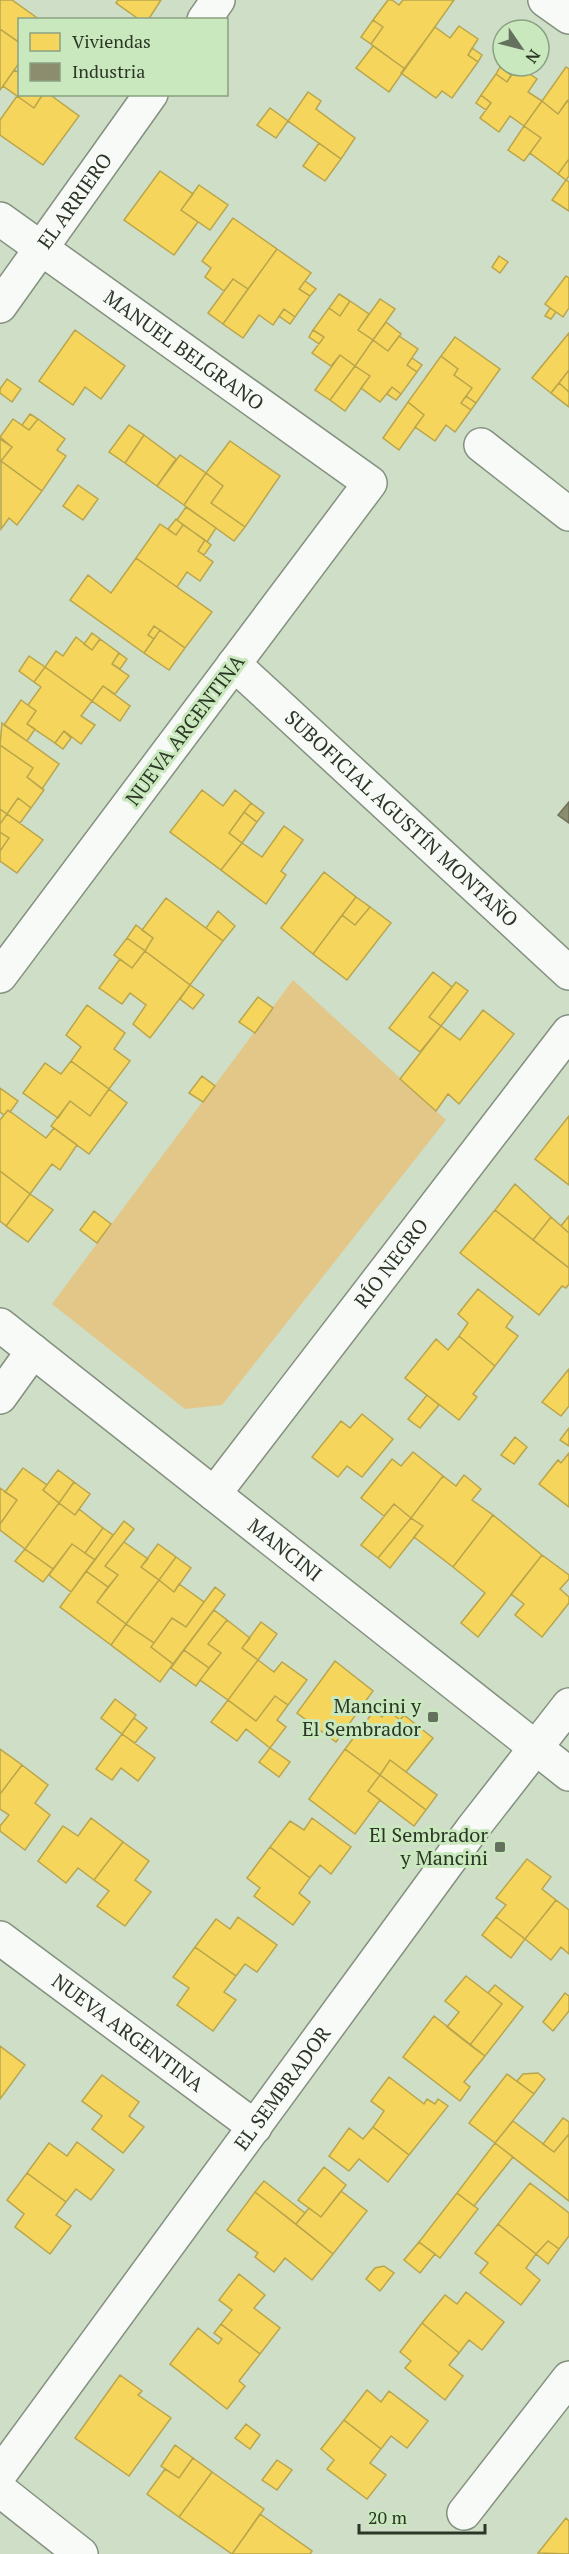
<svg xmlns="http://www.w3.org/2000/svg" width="569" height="2554" font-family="'PT Serif',serif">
<rect width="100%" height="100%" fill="#cedec7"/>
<path fill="#e2c788" d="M293 980 446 1120 222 1405 185 1409 52 1304Z"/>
<path fill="#f6d55c" stroke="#b9a54c" stroke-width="1.5" d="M0 0H12L40 20H20V43L0 29Z
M118 0H161L148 20H140L116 3Z
M388 0H392L399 5 403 0H454L405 69 371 44 383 27 373 20Z
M373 20 383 27 371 44 361 37Z
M459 26 478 39 468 55 478 62 452 98 442 91 436 98 401 73 435 27 450 38Z
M0 29 20 43V62L0 90Z
M373 46 405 69 389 92 356 68Z
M472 48 482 55 478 62 468 55Z
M518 66 537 79 528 92 542 101 524 126 510 116 499 132 480 118 491 103 481 95 496 74 507 82Z
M500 67 511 75 507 82 496 74Z
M566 67 569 69V99L558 114 542 101Z
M14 70 20 73V94H43L34 108 3 86Z
M308 92 321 101 316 109 355 138 341 159 288 121Z
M43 94H49L79 116 43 165 0 135V120L17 96 34 108Z
M481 95 491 103 486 110 476 103Z
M542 101 558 114 567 101 569 102V159L558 174 530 153 541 138 524 126Z
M270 108 288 121 276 138 257 125Z
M524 126 541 138 524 161 508 150Z
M319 143 341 159 325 181 303 166Z
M569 159V176L566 180 558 174Z
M160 171 193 194 181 210 198 222 174 255 124 220Z
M566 180 569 182V211L552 200Z
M199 185 228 205 210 230 181 210Z
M233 218 277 249 248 289 233 279 224 291 205 277 211 268 202 261Z
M277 249 311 273 299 289 310 296 295 317 284 309 273 325 259 315 243 338 223 324Z
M499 256 508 262 500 273 492 267Z
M566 276 569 278V308L563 317 545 304Z
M233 279 248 289 223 324 208 313Z
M305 281 316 289 310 296 299 289Z
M339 294 350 301 340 316 329 308Z
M380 299 395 309 373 340 358 330Z
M350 301 369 314 358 330 373 340 355 366 340 355 331 366 312 353 324 337 313 330 329 308 340 316Z
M550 308 556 312 551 319 545 316Z
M284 309 295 317 290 324 279 316Z
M386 322 401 334 388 351 373 340Z
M75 330 125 366 101 399 85 387 73 405 39 381Z
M313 330 324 337 319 344 309 337Z
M569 333V370L551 393 532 378Z
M399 336 418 349 407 365 417 372 401 394 392 387 380 402 361 388 370 376 355 366 373 340 388 351Z
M455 337 500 369 476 403 466 396 472 388 454 375 458 369 441 356Z
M340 355 355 366 330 400 315 390Z
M441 356 458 369 454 375 472 388 461 403 471 410 455 432 446 425 435 441 415 427 424 415 408 402Z
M412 358 422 365 417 372 407 365Z
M355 366 370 376 345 411 330 400Z
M569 370V392L559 383Z
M7 379 21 389 12 402 0 393V389Z
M559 383 569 392V407L551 393Z
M392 387 401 394 396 400 387 394Z
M466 396 476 403 471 410 461 403Z
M408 402 424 415 399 450 383 438Z
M30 414 38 419 29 430 22 425Z
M13 419 29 430 38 419 65 439 57 450 66 456 42 491 1 461 12 447 0 437Z
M129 425 144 435 125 463 109 452Z
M144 435 176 459 157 486 125 463Z
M0 439 12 447 1 461H0Z
M230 441 280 476 245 527 211 503 223 486 206 473Z
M180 455 206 473 184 505 157 486Z
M1 461 42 491 17 525 9 518 1 529Z
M206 473 223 486 211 503 245 527 234 541 184 505Z
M78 485 98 499 83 520 63 506Z
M186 507 216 528 207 542 177 520Z
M176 519 183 525 176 535 168 529Z
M160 524 176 535 183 525 205 540 198 551 213 562 200 581 187 572 177 587 136 558Z
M205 540 211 545 204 555 198 551Z
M136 558 212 612 185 648 154 626 148 635 154 639 144 653 70 600 88 575 111 593Z
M154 626 160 630 154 639 148 635Z
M160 630 185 648 169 670 144 653Z
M92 633 100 639 92 650 84 644Z
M76 637 92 650 100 639 119 653 112 664 129 676 115 694 103 686 92 701 45 667 56 651 63 656Z
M119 653 127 659 120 669 112 664Z
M29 656 45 667 34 682 19 671Z
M45 667 92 701 81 716 95 725 81 744 64 731 55 743 27 724 36 711 28 705 41 687 34 682Z
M103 686 130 706 120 721 92 701Z
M21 700 36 711 27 724 35 729 27 741 4 725Z
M2 723 59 764 42 789 27 777 33 768 0 745Z
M64 731 71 738 63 749 55 743Z
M0 745 33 768 27 777 44 790 31 808 18 798 7 814 0 809Z
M202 790 223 806 235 790 251 803 229 833 242 843 221 870 170 832Z
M18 798 31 808 20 823 7 814Z
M251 803 264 813 257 822 244 812Z
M0 809 7 814 0 824Z
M244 812 257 822 242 843 229 833Z
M7 814 43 840 17 873 0 861V851L9 838 0 832V824Z
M284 826 303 840 281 871 286 875 266 904 221 870 242 843 262 857Z
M0 832 9 838 0 851Z
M324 872 356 897 313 954 281 928Z
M356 897 370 907 355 925 342 915Z
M166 898 223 941 190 985 145 951 153 938 142 930Z
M370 907 391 923 347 980 313 954 342 915 355 925Z
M218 911 235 926 223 941 206 928Z
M136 925 153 938 145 951 127 938Z
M127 938 145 951 132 968 114 955Z
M145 951 190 985 150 1038 133 1024 146 1005 130 993 122 1004 99 988 120 959 132 968Z
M433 972 452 987 429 1017 441 1026 420 1052 389 1028Z
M456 982 468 991 441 1026 429 1017Z
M190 985 204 995 193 1009 180 999Z
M258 997 273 1008 255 1033 239 1022Z
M87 1005 125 1033 114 1049 130 1061 109 1089 71 1061 81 1047 66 1035Z
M483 1010 514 1034 459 1104 448 1094 436 1111 400 1079 441 1026 460 1040Z
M71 1061 109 1089 90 1116 70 1101 58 1118 23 1093 45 1063 61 1074Z
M202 1076 215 1086 203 1102 189 1093Z
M0 1088 18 1101 10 1112 8 1110 4 1115 0 1112Z
M109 1089 127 1103 89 1154 51 1126 70 1101 90 1116Z
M8 1110 46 1138 54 1128 77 1145 60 1170 52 1164 30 1194 0 1171V1120Z
M569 1116V1185L535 1159Z
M0 1171 30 1194 6 1226 0 1221Z
M515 1184 551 1217 533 1240 495 1210Z
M30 1194 53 1210 28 1242 6 1226Z
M495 1210 569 1268V1284L566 1288 562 1286 539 1315 460 1253Z
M94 1211 111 1224 97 1243 80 1230Z
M569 1216V1233L561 1226Z
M551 1217 569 1233V1268L533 1240Z
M478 1289 513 1317 506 1327 518 1336 495 1366 459 1336 468 1323 458 1314Z
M459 1336 495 1366 473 1394 477 1397 459 1420 405 1378 436 1339 448 1350Z
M569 1369V1406L561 1416 542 1402Z
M427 1395 439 1405 420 1428 408 1419Z
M362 1414 393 1439 362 1477 347 1466 338 1477 312 1457 341 1421 350 1428Z
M569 1428V1446L560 1440Z
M515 1437 527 1447 514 1464 501 1455Z
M413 1452 443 1476 411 1518 394 1504 384 1516 361 1498 392 1459 401 1466Z
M569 1453V1507L539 1484 558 1460 561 1463Z
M23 1468 47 1485 43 1490 59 1503 25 1549 0 1530V1524L17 1500 5 1492Z
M58 1470 74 1482 59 1503 43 1490Z
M464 1475 481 1489 472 1500 493 1515 453 1567 414 1537 423 1526 411 1518 443 1476 456 1486Z
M74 1482 90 1494 75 1515 59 1503Z
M0 1488 17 1500 0 1524Z
M59 1503 75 1515 79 1509 103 1528 85 1553 72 1544 53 1569 25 1549Z
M394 1504 411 1518 378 1558 361 1545Z
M493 1515 542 1555 478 1637 461 1623 485 1593 453 1567Z
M411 1518 423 1526 390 1568 378 1558Z
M124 1521 134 1529 105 1566 118 1575 108 1587 86 1571Z
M103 1528 113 1535 95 1560 85 1553Z
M124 1542 148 1559 141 1567 159 1580 126 1624 97 1602 118 1575 105 1566Z
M72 1544 95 1560 71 1592 49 1575Z
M158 1544 176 1557 159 1580 141 1567Z
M25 1549 53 1569 43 1582 15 1561Z
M542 1555 569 1575V1579L560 1589 569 1597V1603L542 1637 515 1615 524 1604 511 1594Z
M176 1557 191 1568 174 1592 159 1580Z
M86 1571 108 1587 97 1602 126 1624 111 1645 60 1607Z
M159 1580 174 1592 179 1584 204 1602 186 1627 172 1618 154 1643 126 1624Z
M215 1587 225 1595 173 1664 151 1647 172 1618 186 1627Z
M214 1610 227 1620 208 1644 221 1653 209 1668 184 1650Z
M227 1620 250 1638 242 1648 258 1660 228 1700 200 1680 221 1653 208 1644Z
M261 1622 277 1634 258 1660 242 1648Z
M126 1624 154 1643 151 1647 173 1664 160 1682 111 1645Z
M184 1650 209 1668 196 1686 171 1668Z
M258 1660 274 1672 282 1662 307 1680 288 1705 275 1696 256 1721 228 1700Z
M335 1661 373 1691 336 1742 297 1713Z
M275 1696 288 1705 277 1720 286 1727 270 1748 246 1729 237 1741 211 1722 228 1700 256 1721Z
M115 1699 136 1715 122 1734 101 1718Z
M383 1699 404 1715 400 1720 388 1710 382 1717 374 1711Z
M388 1710 400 1720 404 1715 433 1738 406 1772 390 1760 380 1775 345 1749 374 1711 382 1717Z
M134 1718 147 1728 135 1743 122 1734Z
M122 1734 155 1758 138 1781 121 1768 112 1780 96 1769Z
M270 1748 290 1762 279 1777 259 1762Z
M0 1749 22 1765 0 1794Z
M345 1749 380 1775 368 1791 380 1800 355 1834 309 1799Z
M390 1760 437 1795 426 1810 380 1775Z
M22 1765 48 1785 35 1803 50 1815 25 1850 0 1831V1826L9 1815 0 1809V1794Z
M380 1775 426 1810 414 1826 368 1791Z
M91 1818 123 1842 94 1880 78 1868 66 1883 38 1861 63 1826 78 1836Z
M312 1818 351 1847 331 1874 320 1865 310 1878 270 1847 290 1821 304 1830Z
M123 1842 149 1861 135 1880 151 1892 125 1926 97 1906 109 1891 94 1880Z
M270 1847 310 1878 299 1893 310 1902 293 1925 254 1896 260 1888 247 1878Z
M527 1859 551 1877 542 1889 556 1900 525 1939 496 1917 506 1905 496 1898Z
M556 1900 569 1910V1954L561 1947 551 1960 525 1939Z
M238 1917 277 1945 257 1972 245 1964 236 1976 195 1947 216 1919 230 1929Z
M496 1917 525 1939 511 1958 482 1935Z
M195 1947 236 1976 224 1992 236 2000 213 2031 177 2005 189 1988 173 1977Z
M466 1976 502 2004 470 2045 447 2027 459 2012 445 2001Z
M495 1985 523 2007 485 2056 470 2045 502 2004 488 1993Z
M565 1993 569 1996V2011L553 2031 543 2022Z
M434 2016 485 2056 464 2082 470 2087 460 2101 403 2057Z
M0 2046 25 2065 0 2099Z
M538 2073 545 2079 534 2094 517 2081 523 2074Z
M507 2074 534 2094 495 2143 469 2123Z
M102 2075 139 2102 129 2116 144 2127 123 2153 92 2129 102 2116 82 2101Z
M389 2077 424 2104 427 2099 435 2104 438 2099 448 2106 409 2155 373 2127 384 2111 371 2101Z
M563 2118 569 2122V2134L554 2152 543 2144Z
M513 2121 554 2152 569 2134V2201L495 2143Z
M373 2127 409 2155 388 2182 359 2159 349 2171 329 2156 349 2128 363 2139Z
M77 2142 114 2170 91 2200 76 2189 66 2202 27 2173 49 2143 67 2156Z
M495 2143 513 2157 474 2206 457 2193Z
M324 2167 346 2185 321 2217 298 2200Z
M27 2173 66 2202 56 2215 71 2226 50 2254 15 2227 24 2214 7 2200Z
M264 2181 305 2213 296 2224 255 2192Z
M530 2183 569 2213V2236L559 2249 548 2241 536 2254 498 2224Z
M341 2191 367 2211 333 2254 296 2224 309 2208 321 2217Z
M255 2192 333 2254 312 2280 285 2258 274 2272 255 2257 258 2253 227 2230Z
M457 2193 478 2209 440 2258 419 2242Z
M498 2224 536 2254 526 2268 540 2280 521 2305 480 2273 488 2263 475 2253Z
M548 2241 559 2249 548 2264 536 2254Z
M419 2242 435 2254 420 2273 404 2260Z
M384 2266 394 2273 380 2291 366 2279 375 2268Z
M239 2274 265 2295 254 2308 280 2328 260 2354 221 2324 232 2310 219 2300Z
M466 2292 504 2322 482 2350 469 2340 459 2353 422 2323 445 2295 457 2304Z
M422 2323 459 2353 449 2365 463 2376 445 2400 405 2368 411 2361 400 2352Z
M221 2324 260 2354 239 2381 245 2386 227 2409 170 2364 198 2328 218 2344 222 2339 214 2333Z
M120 2375 142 2391 138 2395 171 2418 129 2476 75 2438Z
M367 2390 381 2402 389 2391 428 2421 407 2448 391 2436 381 2449 344 2420Z
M344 2420 381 2449 370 2463 386 2475 367 2499 327 2469 334 2460 321 2449Z
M246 2424 260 2435 250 2449 235 2438Z
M175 2445 193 2458 179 2478 161 2466Z
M193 2458 212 2472 179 2517 147 2494 165 2469 179 2478Z
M277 2460 292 2470 277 2490 262 2480Z
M212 2472 264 2509 232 2554 179 2517Z
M260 2514 312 2551 310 2554H232Z
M566 2518 569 2521V2554L538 2553Z"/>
<path fill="#8c8c6e" stroke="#6f7258" stroke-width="1.5" d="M569 802V823L558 815Z"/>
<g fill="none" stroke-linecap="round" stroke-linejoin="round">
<g stroke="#84907f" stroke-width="36">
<g id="minor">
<path d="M545 0 569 17"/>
<path d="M204 20 218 0"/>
<path id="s1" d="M0 219 370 483 0 976"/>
<path id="s2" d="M0 306 151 94"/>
<path d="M481 445 569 514"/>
<path id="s3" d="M234 664 569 973"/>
<path d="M0 1397 33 1351"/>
<path id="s4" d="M214 1494 569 1032"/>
<path id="s5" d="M0 1938 255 2127"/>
<path id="s6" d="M0 2474 473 1828 569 1705"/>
<path d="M0 2490 81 2554"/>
<path d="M464 2513 569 2378"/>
</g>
</g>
<g stroke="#84907f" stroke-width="36">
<g id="tertiary">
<path id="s7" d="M0 1325 569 1774"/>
</g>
</g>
<use href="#minor" stroke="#f8faf7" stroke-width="33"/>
<use href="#tertiary" stroke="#f8faf7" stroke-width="33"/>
</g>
<g fill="#64715e" stroke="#cae8bd" stroke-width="2">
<rect x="427" y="1711" width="12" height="12" rx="3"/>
<rect x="494" y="1841" width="12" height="12" rx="3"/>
</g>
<g text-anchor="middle" stroke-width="6" stroke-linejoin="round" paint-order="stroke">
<g font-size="20" fill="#2b3626" stroke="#cae8bd">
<text dy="7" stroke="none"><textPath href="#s2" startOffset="129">EL ARRIERO</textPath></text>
<text dy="7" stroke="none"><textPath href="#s1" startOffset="226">MANUEL BELGRANO</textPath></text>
<text transform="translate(185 730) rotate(-53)" y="7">NUEVA ARGENTINA</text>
<text dy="7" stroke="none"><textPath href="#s3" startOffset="228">SUBOFICIAL AGUSTÍN MONTAÑO</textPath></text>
<text dy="7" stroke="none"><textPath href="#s4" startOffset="291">RÍO NEGRO</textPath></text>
<text dy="7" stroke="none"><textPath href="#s7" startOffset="363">MANCINI</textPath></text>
<text dy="7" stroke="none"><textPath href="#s5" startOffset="159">NUEVA ARGENTINA</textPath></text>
<text dy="7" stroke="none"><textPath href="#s6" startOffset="478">EL SEMBRADOR</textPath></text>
</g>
<g font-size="20" fill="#2b3626" stroke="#cae8bd" text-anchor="end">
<text x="421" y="1713">Mancini y<tspan x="421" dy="23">El Sembrador</tspan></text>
<text x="488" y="1842">El Sembrador<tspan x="488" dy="23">y Mancini</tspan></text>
</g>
</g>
<rect x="18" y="18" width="210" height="78" fill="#cae8bd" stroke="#8aa181" stroke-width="1.5"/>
<rect x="30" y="33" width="30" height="18" fill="#f6d55c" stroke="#8aa181" stroke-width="1.5"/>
<text x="72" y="48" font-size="18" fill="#2b3626">Viviendas</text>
<rect x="30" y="63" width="30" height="18" fill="#8c8c6e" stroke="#8aa181" stroke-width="1.5"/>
<text x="72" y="78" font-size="18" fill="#2b3626">Industria</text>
<g transform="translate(521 48) rotate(125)"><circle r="28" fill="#cae8bd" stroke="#8aa181" stroke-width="1.5"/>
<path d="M0-4.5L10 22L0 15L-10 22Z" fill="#64715e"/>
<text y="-9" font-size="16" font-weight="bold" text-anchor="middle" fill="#2b3626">N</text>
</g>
<path d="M359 2524v9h126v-9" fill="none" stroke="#2b3626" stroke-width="3"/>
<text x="368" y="2524" font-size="18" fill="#2b3626" stroke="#cae8bd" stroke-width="4.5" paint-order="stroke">20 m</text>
</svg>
